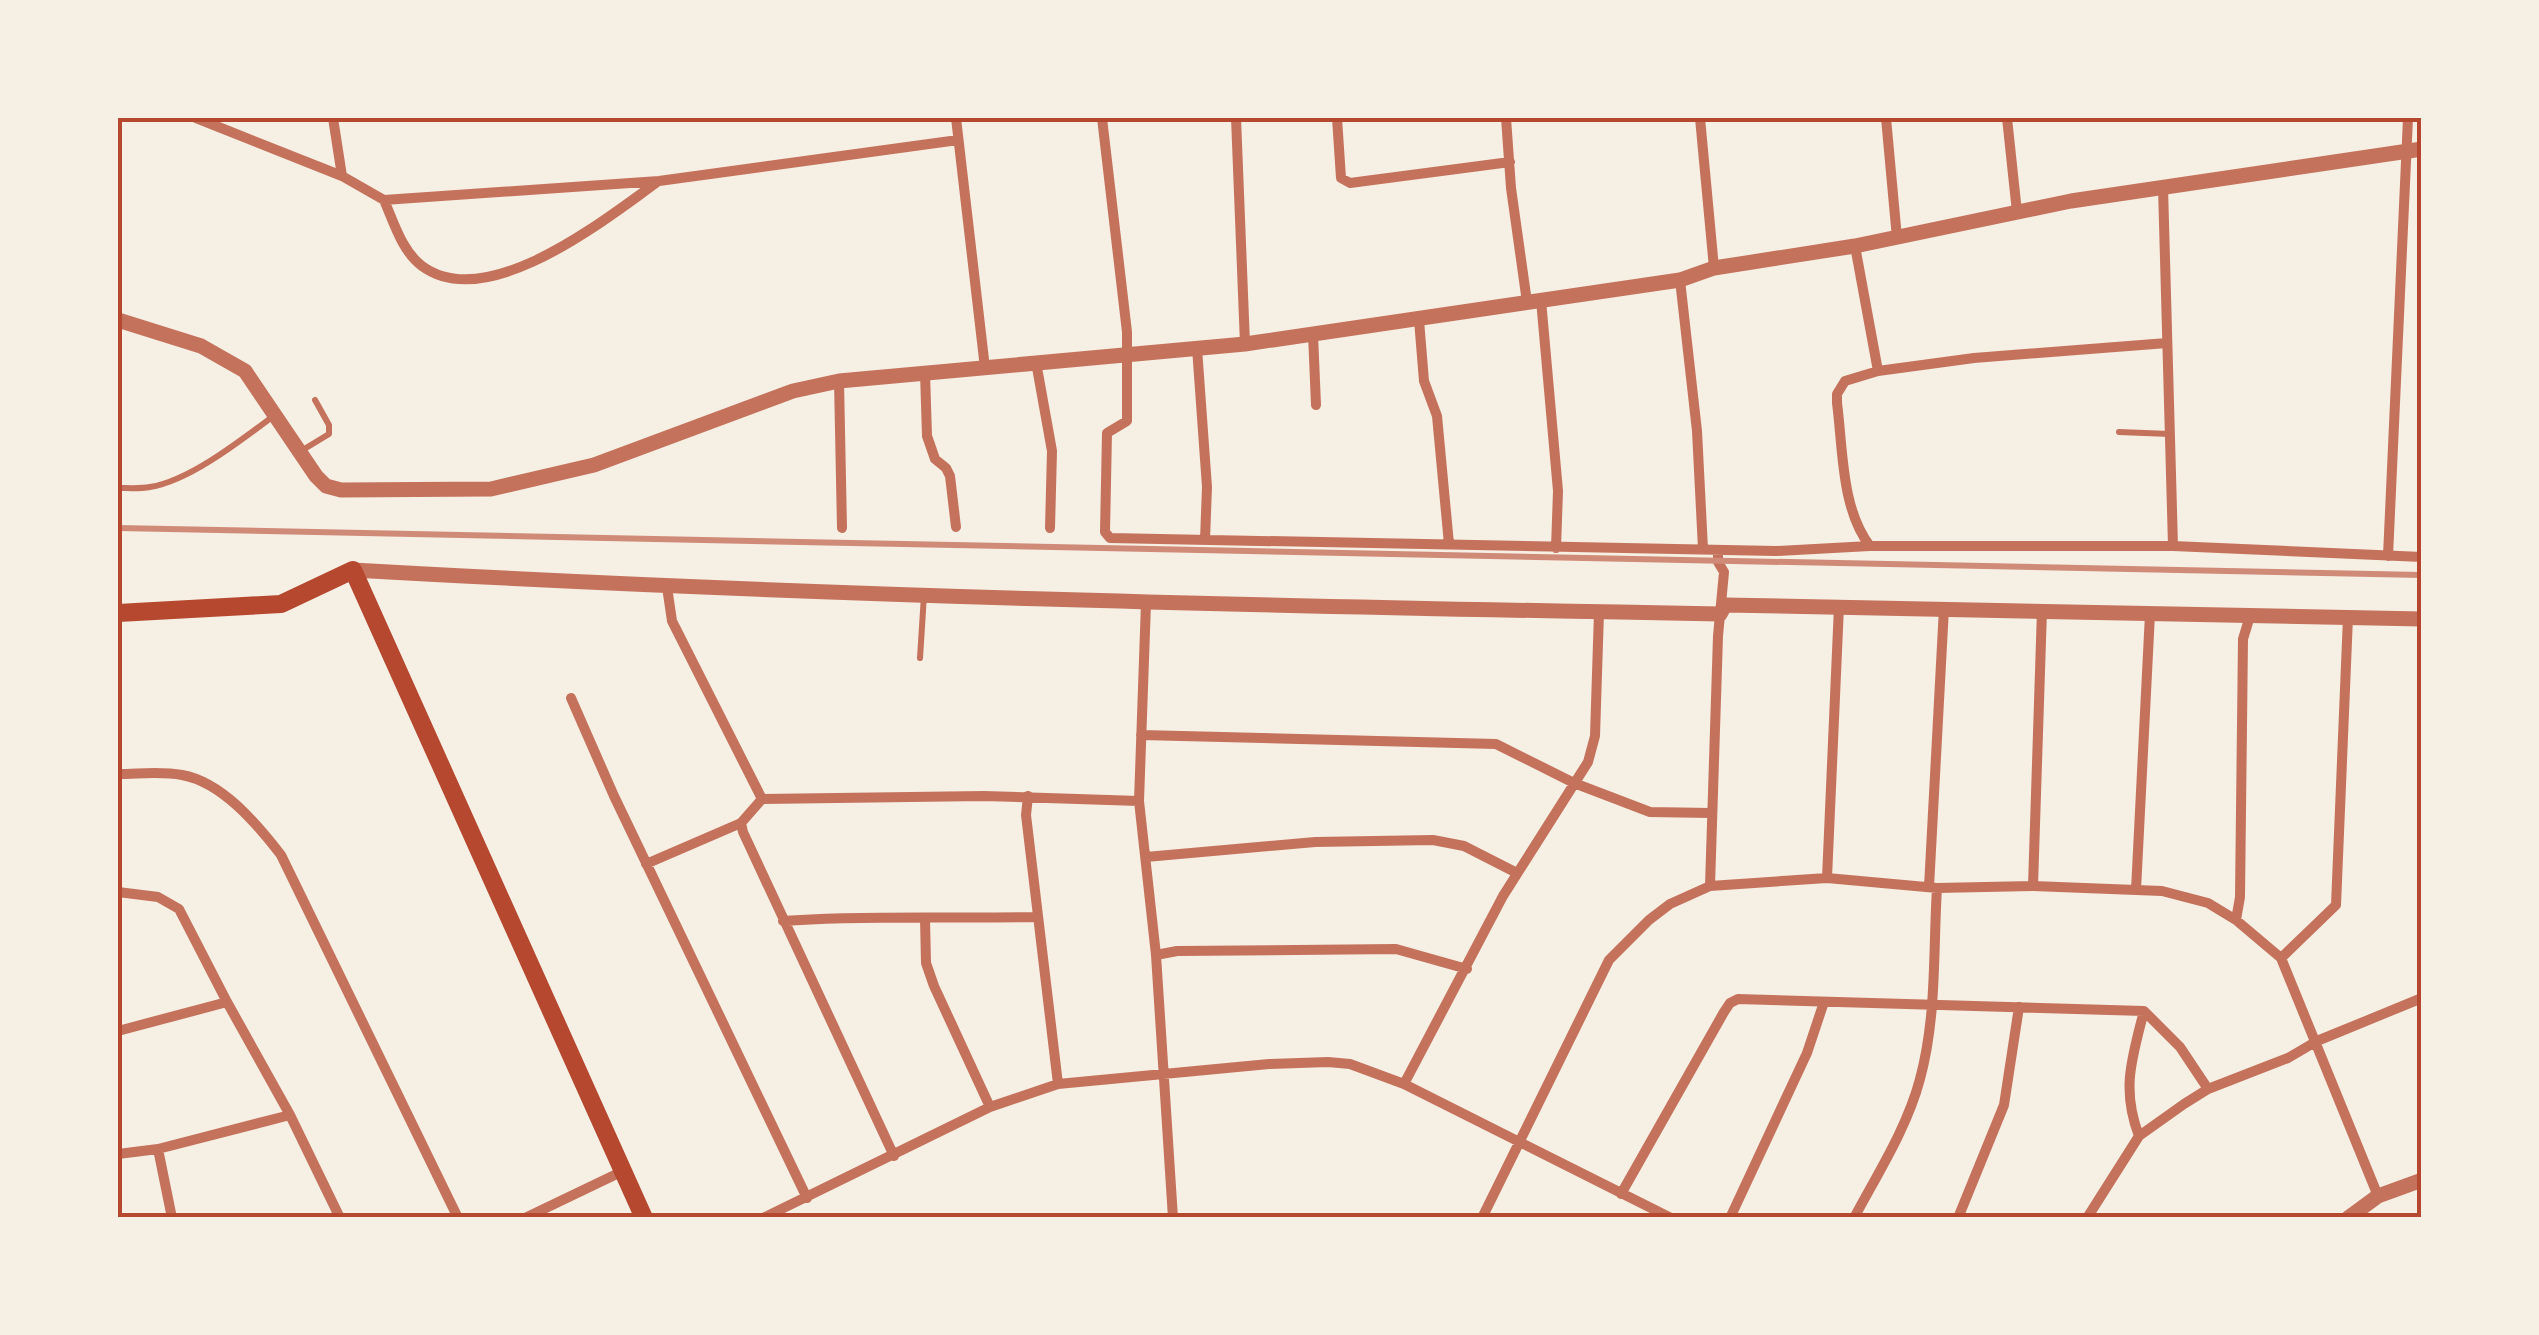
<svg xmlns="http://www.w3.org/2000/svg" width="2539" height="1335" font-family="Helvetica,sans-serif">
<rect width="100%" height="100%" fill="#f6efe4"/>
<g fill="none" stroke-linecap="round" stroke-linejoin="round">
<path stroke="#c5725c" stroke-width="6" d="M2119 432 2170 434
M301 451 329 434V425L315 400
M118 488C128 488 140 489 150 487 190 481 244 438 276 414
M920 658 924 595"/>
<path stroke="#c5725c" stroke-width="10" d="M196 118 342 176 384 200 659 181 958 140
M333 118 342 176
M956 118 985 368
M1102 118 1127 332V421L1107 433 1105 532 1110 538 1776 551 1870 546
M1236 118 1245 344
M1337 118 1341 178 1350 183 1510 162
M1506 118 1511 188 1527 302
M1700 118 1714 268
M1886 118 1897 238
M2007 118 2017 212
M2163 187 2173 546
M384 200C394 223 402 251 422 266 487 314 604 220 656 183
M1855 246 1878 371
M1680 280 1697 431 1703 549
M1541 300 1558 491 1556 548
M1419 320 1424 381 1437 416 1449 544
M1313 334 1316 405
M2167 343 1974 358 1878 371 1845 381 1837 394V403C1843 448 1841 509 1870 546H2173L2422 557
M1197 348 1207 487 1205 540
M1036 362 1052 451 1050 528
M925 373 927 436 935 459 946 468 950 476 956 527
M839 381 842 528
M2388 556 2408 118
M667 587 672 621 762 799
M1146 603 1139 801 1156 955 1173 1218
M571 698 614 796 807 1198
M1141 735 1496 744 1574 783 1650 812 1710 813
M118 774C139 774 161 771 182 775 222 782 257 824 281 855L458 1218
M1028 796 1026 815 1058 1084
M762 799 741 823 743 832 894 1156
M762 799 984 796 1139 801
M1146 857 1315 842 1433 840 1464 846 1517 873
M646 864 741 823
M1827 878 1839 606
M1710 886 1718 636 1724 572 1718 562V550
M2033 886 2042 610
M1929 887 1944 608
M2136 890 2150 614
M118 892 158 897 179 909 227 1002 290 1115 340 1218
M925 919 926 963 934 986 990 1107
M2236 920 2240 897 2243 639 2250 616
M783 921C868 915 953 919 1038 917
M1156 955 1177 951 1396 949 1467 969
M2281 958 2336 905 2348 617
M118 1031 227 1002
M1404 1084 1503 896 1588 762 1595 736 1599 612
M2139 1136C2121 1089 2132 1058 2144 1011
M158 1149 172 1218
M118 1154 158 1149 290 1115
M1621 1194 1724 1012 1730 1003 1738 999 2144 1011 2180 1047 2208 1089
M525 1218 623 1171
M763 1218 990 1107 1058 1084 1269 1064 1328 1062 1350 1064 1404 1084 1671 1218
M1482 1218 1609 960 1649 920 1670 904 1710 886 1827 878 1937 888 2033 886 2162 891 2208 903 2236 920 2281 958 2378 1196
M1730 1218 1807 1053 1824 1002
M1854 1218C1878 1173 1907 1128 1920 1079 1937 1016 1933 952 1937 888
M1958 1218 2004 1105 2019 1007
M2087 1218 2139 1136 2184 1104 2208 1089 2288 1058 2317 1041 2422 998"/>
<path stroke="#c5725c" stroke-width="15" d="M118 320 201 346 245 371 316 476 326 486 341 490 491 489 594 465 793 391 839 381 1245 344 1680 280 1714 268 1855 246 2071 201 2422 149
M353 570C808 596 1264 606 1720 614L1725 605 2422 619
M2348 1218 2378 1196 2422 1180"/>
<path stroke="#b5482f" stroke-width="18" d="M118 613 281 604 353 570 644 1218"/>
<path stroke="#cf8b77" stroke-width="6" d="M118 528 2422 575"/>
</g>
<rect width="2539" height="1335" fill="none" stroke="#f6efe4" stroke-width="240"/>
<rect x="120" y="120" width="2299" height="1095" fill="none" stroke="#b5482f" stroke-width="4"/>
</svg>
